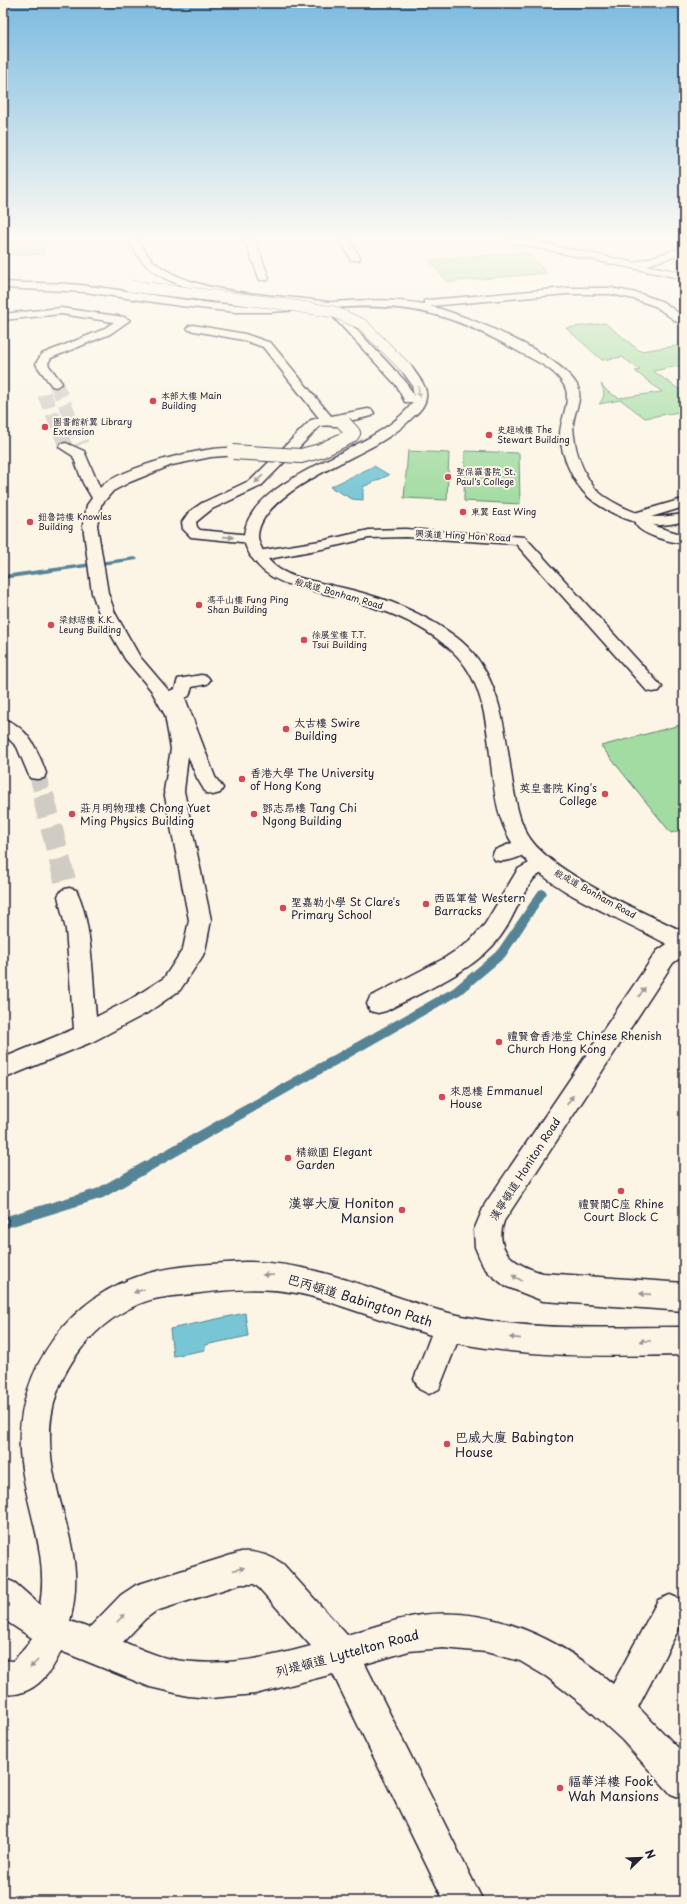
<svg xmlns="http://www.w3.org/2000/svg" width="687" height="1904" font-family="'Playpen Sans','LXGW WenKai TC',sans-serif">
<rect width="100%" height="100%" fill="#fcf5e5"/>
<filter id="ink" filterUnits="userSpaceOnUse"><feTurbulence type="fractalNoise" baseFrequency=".025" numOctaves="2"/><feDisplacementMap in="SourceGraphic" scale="8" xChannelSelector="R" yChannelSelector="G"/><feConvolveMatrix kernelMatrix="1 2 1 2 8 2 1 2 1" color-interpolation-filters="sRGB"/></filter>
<g filter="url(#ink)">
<path fill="#a2dca2" stroke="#627f6e" d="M12 240H48L42 254 5 255Z
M526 252 547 273 447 282 430 260Z
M605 323 640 351 684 345V365L653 371 684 393V411L645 418 621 400 599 404C605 397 605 392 601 384L608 392 619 398 662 392 635 371 640 370 622 357 602 360 566 328Z
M408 451 449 453 447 500 404 498Z
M465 451 519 453 520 504 464 501Z
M684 724V829L671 833 601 746Z"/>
<path fill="#78c6d5" stroke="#568497" d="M374 466 389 475 363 487V500L352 499 330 487Z
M245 1313 248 1336 205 1345V1350L173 1356 170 1329Z"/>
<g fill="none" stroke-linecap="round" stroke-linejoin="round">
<path fill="#568497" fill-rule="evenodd" d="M135 557 138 559 137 560 3 579V575Z
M542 889 545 890 547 893 545 896 505 957 461 994 103 1198 3 1229V1217L96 1189 453 988 497 951 539 890Z"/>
<path stroke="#d0cbc3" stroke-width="11" stroke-dasharray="11 5.5" stroke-linecap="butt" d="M56 383 57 385"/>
<path stroke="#d0cbc3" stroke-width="14" stroke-dasharray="14 7" stroke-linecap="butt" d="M56 384 82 444
M44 394 66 447"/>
<path stroke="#d0cbc3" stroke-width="17" stroke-dasharray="17 8" stroke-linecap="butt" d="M37 773 43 796"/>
<path stroke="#d0cbc3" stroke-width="22" stroke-dasharray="22 11" stroke-linecap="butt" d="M43 795 69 896"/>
<g stroke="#22223b" stroke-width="3">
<path id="minor" d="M128 240H138C143 247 147 256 154 262 196 296 276 294 328 302L333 305 328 308C278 301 183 301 146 265 138 258 134 248 128 240Z
M245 240H255L269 278 268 280H260L259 278Z
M340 240H350L360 258 359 260H351Z
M684 247V253L638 268 633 265 634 263Z
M61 308 124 317 130 320 110 334 51 358 48 363 49 366 62 383 56 387 52 386 37 366 36 363 42 354 102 330 114 322 61 314 3 320V314Z
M193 325 245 334 271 343 331 416 368 409 372 410 374 413 372 416 349 421 350 423 349 426C339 428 331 424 320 426L261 486 212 509 196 522 197 527 200 530 251 535 256 536 258 539 256 542 251 543 191 537 183 529 182 522 189 512 202 503 251 480 311 420 319 418 263 347 243 340 189 330 187 328 189 326Z
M66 443 84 451 100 488C118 468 212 443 238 449L240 452 238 455 211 457 172 465 130 482 113 491 101 505 97 525 108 593 115 613 140 657 169 691 175 689 178 679 201 675 207 676 210 680 207 684 192 687 189 696 185 698 215 777 223 788 220 793 213 795 206 793 197 778 188 756 184 791 211 920 205 951 202 957 180 990 147 1013 94 1041 3 1079V1058L74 1029 66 930 58 896 62 890 69 888 76 890C92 919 93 984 96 1017L131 999 164 978 183 949 189 920 164 791 171 749 165 715 151 690 125 659 99 613 92 593 83 525 87 505 92 498 83 483 73 456 59 447 61 444Z
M679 500 684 501V507L651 517 652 519 650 523 657 527 684 535V544C670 541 644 537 635 524L636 521 631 520 629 517 631 514Z
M405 529 525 537 662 687 659 691 653 692 647 691 516 544 405 537 369 538 327 548 258 561 253 559 250 556 253 553 258 551 326 540 369 530Z
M3 719C28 726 38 751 46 773L44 778 37 779 30 778 17 747 3 733Z
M524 838 531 840 534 845C528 856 506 864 495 860L492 855 495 850Z
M542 856 549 859 552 864C547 873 537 873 532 881 519 898 513 920 500 937 475 971 423 991 386 1011L378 1013 370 1011 367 1004 370 997 443 959 469 942 485 924 518 869Z
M684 935V955L673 963 504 1221C493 1252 517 1266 543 1273L684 1283V1311L543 1301 505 1286 489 1273 483 1266 475 1247 474 1230 485 1204 657 951 676 938Z
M245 1262C317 1261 381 1295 449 1313 525 1332 606 1327 684 1327V1355C608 1356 532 1358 457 1343L439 1389 429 1394 419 1389 414 1379 431 1335C404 1327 377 1318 350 1309 332 1303 314 1296 296 1293 261 1286 226 1290 191 1294 174 1296 155 1297 139 1304 87 1326 50 1380 50 1436 49 1483 72 1526 75 1572 76 1589 74 1605 70 1621L89 1628 121 1595 136 1585 241 1552C256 1551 270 1555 283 1564L347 1635C371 1628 395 1619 421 1615 492 1606 560 1639 613 1684L658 1600 670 1595 682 1600 684 1605V1619L638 1707 684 1754V1799L671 1794 622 1740 586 1707 547 1677 520 1661 486 1652 443 1648 409 1651 365 1664 483 1901H444L333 1674 255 1694 211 1698 188 1696 150 1687 61 1651C51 1675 31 1698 3 1694V1660L13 1661 25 1648 32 1638 3 1619V1578L15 1583 40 1605C49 1556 27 1510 21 1462 11 1384 60 1304 134 1278 168 1265 209 1264 245 1262ZM241 1584H254L259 1588 311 1646C264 1659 215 1669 166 1658 151 1654 137 1647 123 1642L145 1619 156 1611Z"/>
</g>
<g stroke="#22223b" stroke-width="3">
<path id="major" d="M509 240H527L684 273V279L514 243Z
M3 282C31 284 60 282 88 286 142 292 196 304 251 306 309 307 366 294 424 304V301L428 300 567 288H611L641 294 663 302 684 317V325L680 324 655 306 634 299 611 294H567L430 306C466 315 559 353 577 385 584 399 573 412 573 426 574 447 581 469 593 486 602 499 638 516 654 517 664 517 674 515 684 514V522C674 523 663 526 654 525 631 524 596 508 582 490 571 477 562 455 560 437 559 420 573 400 564 385 555 369 536 361 521 353 454 315 413 302 336 308L405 381 414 396 412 385 401 369 407 365 411 366C417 376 428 386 426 398 425 405 419 412 414 416 404 426 394 434 382 441 350 461 260 494 258 536 258 540 260 545 262 549 275 579 312 580 339 587 357 591 374 596 391 602 416 612 440 624 461 641 503 677 505 736 513 785 516 804 520 825 531 840 559 877 642 911 684 932V951C666 945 649 934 632 926 595 907 552 889 524 858 513 847 505 832 500 816 484 762 497 691 451 650 430 631 405 618 378 609 364 604 350 599 336 596 304 588 269 586 251 556 247 550 243 542 244 535 250 474 379 452 413 402H405L396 385 325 308 271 312H236L181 306 85 292 3 288Z"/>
</g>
<use href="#minor" fill="#fcf5e5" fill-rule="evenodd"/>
<use href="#major" fill="#fcf5e5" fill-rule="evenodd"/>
<g stroke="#22223b" stroke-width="16" stroke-linecap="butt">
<path id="minor-bridge" d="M233 452 301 456 320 451 351 436 353 433 344 423"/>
</g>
<g stroke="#22223b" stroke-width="12" stroke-linecap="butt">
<path id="major-bridge" d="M130 286 276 303 334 312 362 324 407 369"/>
</g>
<use href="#minor-bridge" stroke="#fcf5e5" stroke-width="14"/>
<use href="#major-bridge" stroke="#fcf5e5" stroke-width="11"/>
</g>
<defs><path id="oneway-solid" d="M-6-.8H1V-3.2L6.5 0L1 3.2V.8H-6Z"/></defs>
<g fill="#9a9698">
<use href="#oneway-solid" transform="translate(419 392) rotate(83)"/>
<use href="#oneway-solid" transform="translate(259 479) rotate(136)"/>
<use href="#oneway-solid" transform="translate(228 537) rotate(5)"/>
<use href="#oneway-solid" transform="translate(642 992) rotate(-56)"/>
<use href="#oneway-solid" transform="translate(570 1100) rotate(-56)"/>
<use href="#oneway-solid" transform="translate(268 1275) rotate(-177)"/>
<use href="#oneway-solid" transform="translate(517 1278) rotate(-150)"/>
<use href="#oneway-solid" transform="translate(139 1291) rotate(163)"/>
<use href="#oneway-solid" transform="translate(645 1294) rotate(-176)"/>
<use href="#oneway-solid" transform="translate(515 1338) rotate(-174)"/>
<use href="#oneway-solid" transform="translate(645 1341) rotate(-180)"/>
<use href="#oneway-solid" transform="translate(239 1569) rotate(-13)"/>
<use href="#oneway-solid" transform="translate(121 1618) rotate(-45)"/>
<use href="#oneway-solid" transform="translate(34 1664) rotate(135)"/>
</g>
</g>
<linearGradient id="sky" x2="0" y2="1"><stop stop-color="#7bbbe0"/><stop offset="0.47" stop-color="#fefaf3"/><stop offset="1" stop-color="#fefaf3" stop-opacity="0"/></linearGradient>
<rect width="687" height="506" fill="url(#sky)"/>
<g fill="#d1495b" stroke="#fcf5e5" stroke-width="1.5">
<circle cx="153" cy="401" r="4"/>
<circle cx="45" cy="427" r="4"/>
<circle cx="489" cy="435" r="4"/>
<circle cx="448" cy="477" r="4"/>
<circle cx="463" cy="512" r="4"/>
<circle cx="30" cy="522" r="4"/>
<circle cx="199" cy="605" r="4"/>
<circle cx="51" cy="625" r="4"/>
<circle cx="304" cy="640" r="4"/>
<circle cx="286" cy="729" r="4"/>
<circle cx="242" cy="779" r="4"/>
<circle cx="605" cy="794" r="4"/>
<circle cx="72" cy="814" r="4"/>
<circle cx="254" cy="814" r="4"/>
<circle cx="426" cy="904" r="4"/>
<circle cx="283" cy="908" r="4"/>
<circle cx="499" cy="1042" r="4"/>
<circle cx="442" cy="1097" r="4"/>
<circle cx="288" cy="1158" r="4"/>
<circle cx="621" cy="1191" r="4"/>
<circle cx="402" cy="1210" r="4"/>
<circle cx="447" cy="1444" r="4"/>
<circle cx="560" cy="1788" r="4"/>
</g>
<g text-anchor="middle" stroke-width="4" stroke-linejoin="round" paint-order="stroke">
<g font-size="9" fill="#22223b" stroke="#fcf5e5" text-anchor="start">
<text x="161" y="399">本部大樓 Main<tspan x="161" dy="10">Building</tspan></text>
<text x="53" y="425">圖書館新翼 Library<tspan x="53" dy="10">Extension</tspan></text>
<text x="497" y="433">史超域樓 The<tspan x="497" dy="10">Stewart Building</tspan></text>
<text x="456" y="475">聖保羅書院 St.<tspan x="456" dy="10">Paul's College</tspan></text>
<text x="471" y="515">東翼 East Wing</text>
<text x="38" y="520">鈕魯詩樓 Knowles<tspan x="38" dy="10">Building</tspan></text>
<text x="207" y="603">馮平山樓 Fung Ping<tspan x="207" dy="10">Shan Building</tspan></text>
<text x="59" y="623">梁銶琚樓 K.K.<tspan x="59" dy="10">Leung Building</tspan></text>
<text x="312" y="638">徐展堂樓 T.T.<tspan x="312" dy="10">Tsui Building</tspan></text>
</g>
<g font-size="9" fill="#22223b" stroke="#fcf5e5">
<text transform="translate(463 536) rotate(3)" y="3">興漢道 Hing Hon Road</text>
<text transform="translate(339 594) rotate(16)" y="3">般咸道 Bonham Road</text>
<text transform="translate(595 894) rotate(29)" y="3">般咸道 Bonham Road</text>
</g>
<g font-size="11" fill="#22223b" stroke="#fcf5e5" text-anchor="start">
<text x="294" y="727">太古樓 Swire<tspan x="294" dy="13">Building</tspan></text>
<text x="250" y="777">香港大學 The University<tspan x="250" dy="13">of Hong Kong</tspan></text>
<text x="597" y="792" text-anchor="end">英皇書院 King's<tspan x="597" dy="13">College</tspan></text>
<text x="80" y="812">莊月明物理樓 Chong Yuet<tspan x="80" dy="13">Ming Physics Building</tspan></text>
<text x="262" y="812">鄧志昂樓 Tang Chi<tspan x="262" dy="13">Ngong Building</tspan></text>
<text x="434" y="902">西區軍營 Western<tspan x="434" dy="13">Barracks</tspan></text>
<text x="291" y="906">聖嘉勒小學 St Clare's<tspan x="291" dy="13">Primary School</tspan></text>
<text x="507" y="1040">禮賢會香港堂 Chinese Rhenish<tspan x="507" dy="13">Church Hong Kong</tspan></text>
<text x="450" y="1095">來恩樓 Emmanuel<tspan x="450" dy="13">House</tspan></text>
<text x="296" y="1156">精緻園 Elegant<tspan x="296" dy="13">Garden</tspan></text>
<text x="621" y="1208" text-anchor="middle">禮賢閣C座 Rhine<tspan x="621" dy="13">Court Block C</tspan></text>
</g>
<g font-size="11" fill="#22223b" stroke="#fcf5e5">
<text transform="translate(525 1169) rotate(-57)" y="4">漢寧頓道 Honiton Road</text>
</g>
<g font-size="13" fill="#22223b" stroke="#fcf5e5" text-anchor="start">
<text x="394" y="1208" text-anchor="end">漢寧大廈 Honiton<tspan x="394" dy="15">Mansion</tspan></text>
<text x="455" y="1442">巴威大廈 Babington<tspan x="455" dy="15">House</tspan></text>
<text x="568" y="1786">福華洋樓 Fook<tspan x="568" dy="15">Wah Mansions</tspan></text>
</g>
<g font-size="13" fill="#22223b" stroke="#fcf5e5">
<text transform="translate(360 1300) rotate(17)" y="5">巴丙頓道 Babington Path</text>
<text transform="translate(347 1653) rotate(-15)" y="5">列堤頓道 Lyttelton Road</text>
</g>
</g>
<rect width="687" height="1904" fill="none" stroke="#fcf5e5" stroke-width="16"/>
<rect x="8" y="8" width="671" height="1888" fill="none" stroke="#22223b" stroke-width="1.5" filter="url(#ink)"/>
<g transform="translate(641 1858) rotate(67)" stroke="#fcf5e5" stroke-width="3" paint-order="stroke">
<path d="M0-3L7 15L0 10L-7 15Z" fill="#22223b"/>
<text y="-6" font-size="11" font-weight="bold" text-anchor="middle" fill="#22223b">N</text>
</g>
</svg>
